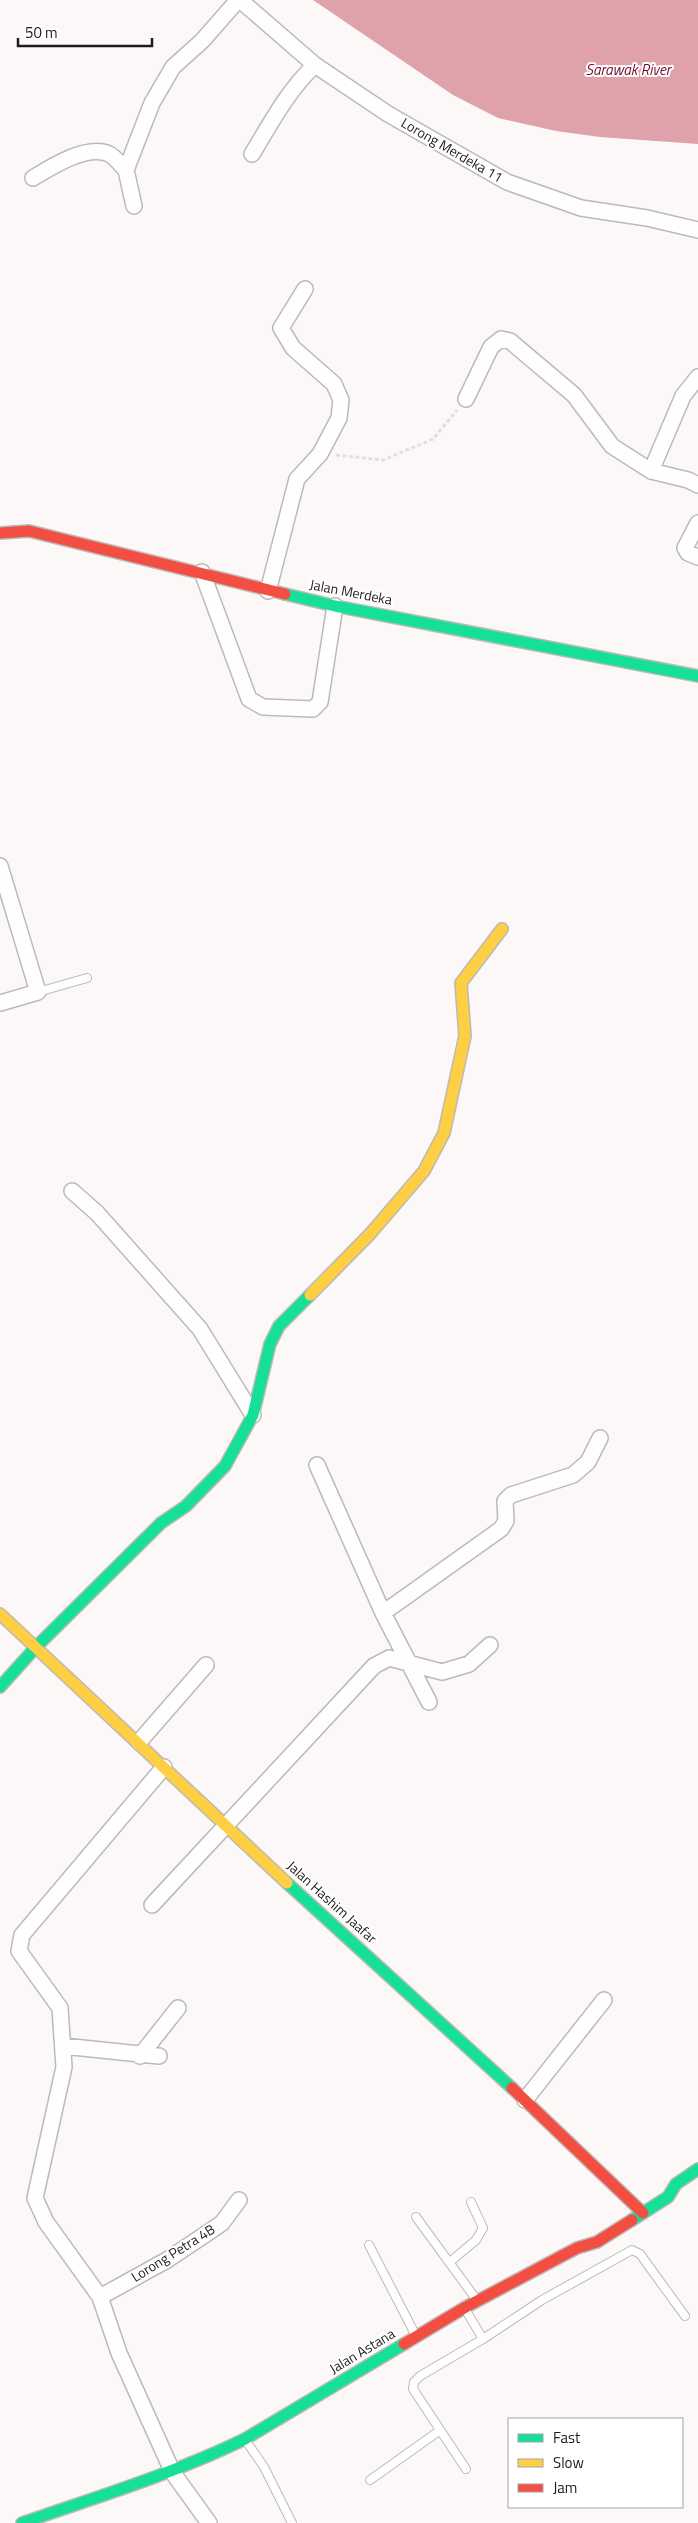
<svg xmlns="http://www.w3.org/2000/svg" width="698" height="2523" font-family="'Titillium Web',sans-serif">
<rect width="100%" height="100%" fill="#fdf8f8"/>
<path fill="#dfa1aa" d="M313 0H698V144L600 137 556 131 498 118 453 95Z"/>
<g fill="none" stroke-linecap="round" stroke-linejoin="round">
<g stroke="#bdb9b9" stroke-width="10">
<path id="lane" d="M38 992 87 978
M416 2217 476 2299
M369 2245 415 2334
M451 2261 476 2240 483 2228 471 2202
M465 2309 483 2339 420 2376 414 2382 413 2389 466 2469
M483 2339 542 2300 632 2250 640 2254 685 2316
M246 2441 264 2467 292 2523
M370 2480 439 2431"/>
</g>
<g stroke="#bdb9b9" stroke-width="18">
<path id="street" d="M240 0 315 65 388 114 507 182 581 208 647 218 698 230
M252 154C271 123 288 90 315 65
M33 178C51 167 87 144 109 154 115 157 121 165 126 170
M134 206 126 170 152 103 173 67 202 41 238 0
M466 399 491 347 501 339 510 341 574 395 612 446 651 471 688 480 698 485
M651 471 683 396 698 377
M698 523 685 548 688 553 698 557
M202 572 249 699 263 707 313 709 320 702 335 606
M268 591 297 479 320 454 339 418 341 400 334 384 293 348 281 328 305 289
M0 866 38 992 0 1003
M72 1191 97 1213 200 1329 253 1415
M317 1465 383 1613 429 1702
M383 1613 501 1529 506 1521 505 1501 511 1495 573 1475 588 1462 600 1438
M139 1742 206 1665
M164 1767 22 1935 19 1951 60 2008 64 2067 35 2198 46 2222 100 2297 119 2353 173 2473 209 2523
M152 1905 374 1666 389 1658 442 1672 469 1664 490 1645
M63 2046 159 2056
M140 2056 178 2008
M525 2100 604 2000
M100 2297 167 2260 203 2236 222 2223 239 2200"/>
</g>
<g stroke="#bdb9b9" stroke-width="14">
<path id="fast" d="M285 594 335 606 698 676
M0 1687 36 1647 161 1523 186 1506 225 1466 253 1415 270 1344 279 1326 310 1295
M287 1883 512 2088
M632 2220 668 2197 676 2184 698 2169
M22 2523C97 2497 173 2474 245 2439L404 2344"/>
</g>
<g stroke="#bdb9b9" stroke-width="14">
<path id="slow" d="M310 1295 370 1234 424 1171 444 1133 465 1036 461 983 502 929
M0 1614 287 1883"/>
</g>
<g stroke="#bdb9b9" stroke-width="14">
<path id="jam" d="M0 533 29 531 285 594
M512 2088 643 2213
M404 2344 464 2308 577 2248 597 2242 632 2220"/>
</g>
<path stroke="#e1dfdf" stroke-width="3" stroke-dasharray="4 2.5" stroke-linecap="butt" d="M336 455 383 460 433 439 457 410"/>
<use href="#lane" stroke="#fffefe" stroke-width="8"/>
<use href="#street" stroke="#fffefe" stroke-width="15"/>
<use href="#fast" stroke="#16e098" stroke-width="11"/>
<use href="#slow" stroke="#ffcf43" stroke-width="11"/>
<use href="#jam" stroke="#f24e42" stroke-width="11"/>
</g>
<g text-anchor="middle" stroke-width="4" stroke-linejoin="round" paint-order="stroke">
<g font-size="14" fill="#1f1a1b" stroke="#fff">
<text transform="translate(452 150) rotate(30)" y="5">Lorong Merdeka 11</text>
<text transform="translate(351 592) rotate(11)" y="5">Jalan Merdeka</text>
<text transform="translate(332 1902) rotate(42)" y="5">Jalan Hashim Jaafar</text>
<text transform="translate(173 2253) rotate(-32)" y="5">Lorong Petra 4B</text>
<text transform="translate(362 2351) rotate(-31)" y="5">Jalan Astana</text>
</g>
<g font-size="15" font-style="italic" fill="#760b2d" stroke="#fff">
<text x="628" y="75">Sarawak River</text>
</g>
</g>
<rect x="508" y="2418" width="175" height="90" fill="#ffffff" stroke="#a5a3a4"/>
<rect x="518" y="2434" width="25" height="8" fill="#16e098" stroke="#a5a3a4"/>
<text x="553" y="2443" font-size="15" fill="#1f1a1b">Fast</text>
<rect x="518" y="2459" width="25" height="8" fill="#ffcf43" stroke="#a5a3a4"/>
<text x="553" y="2468" font-size="15" fill="#1f1a1b">Slow</text>
<rect x="518" y="2484" width="25" height="8" fill="#f24e42" stroke="#a5a3a4"/>
<text x="553" y="2493" font-size="15" fill="#1f1a1b">Jam</text>
<path d="M18 38v8h134v-8" fill="none" stroke="#1f1a1b" stroke-width="2.5"/>
<text x="25" y="38" font-size="15" fill="#1f1a1b" stroke="#ffffff" stroke-width="4" paint-order="stroke">50 m</text>
</svg>
